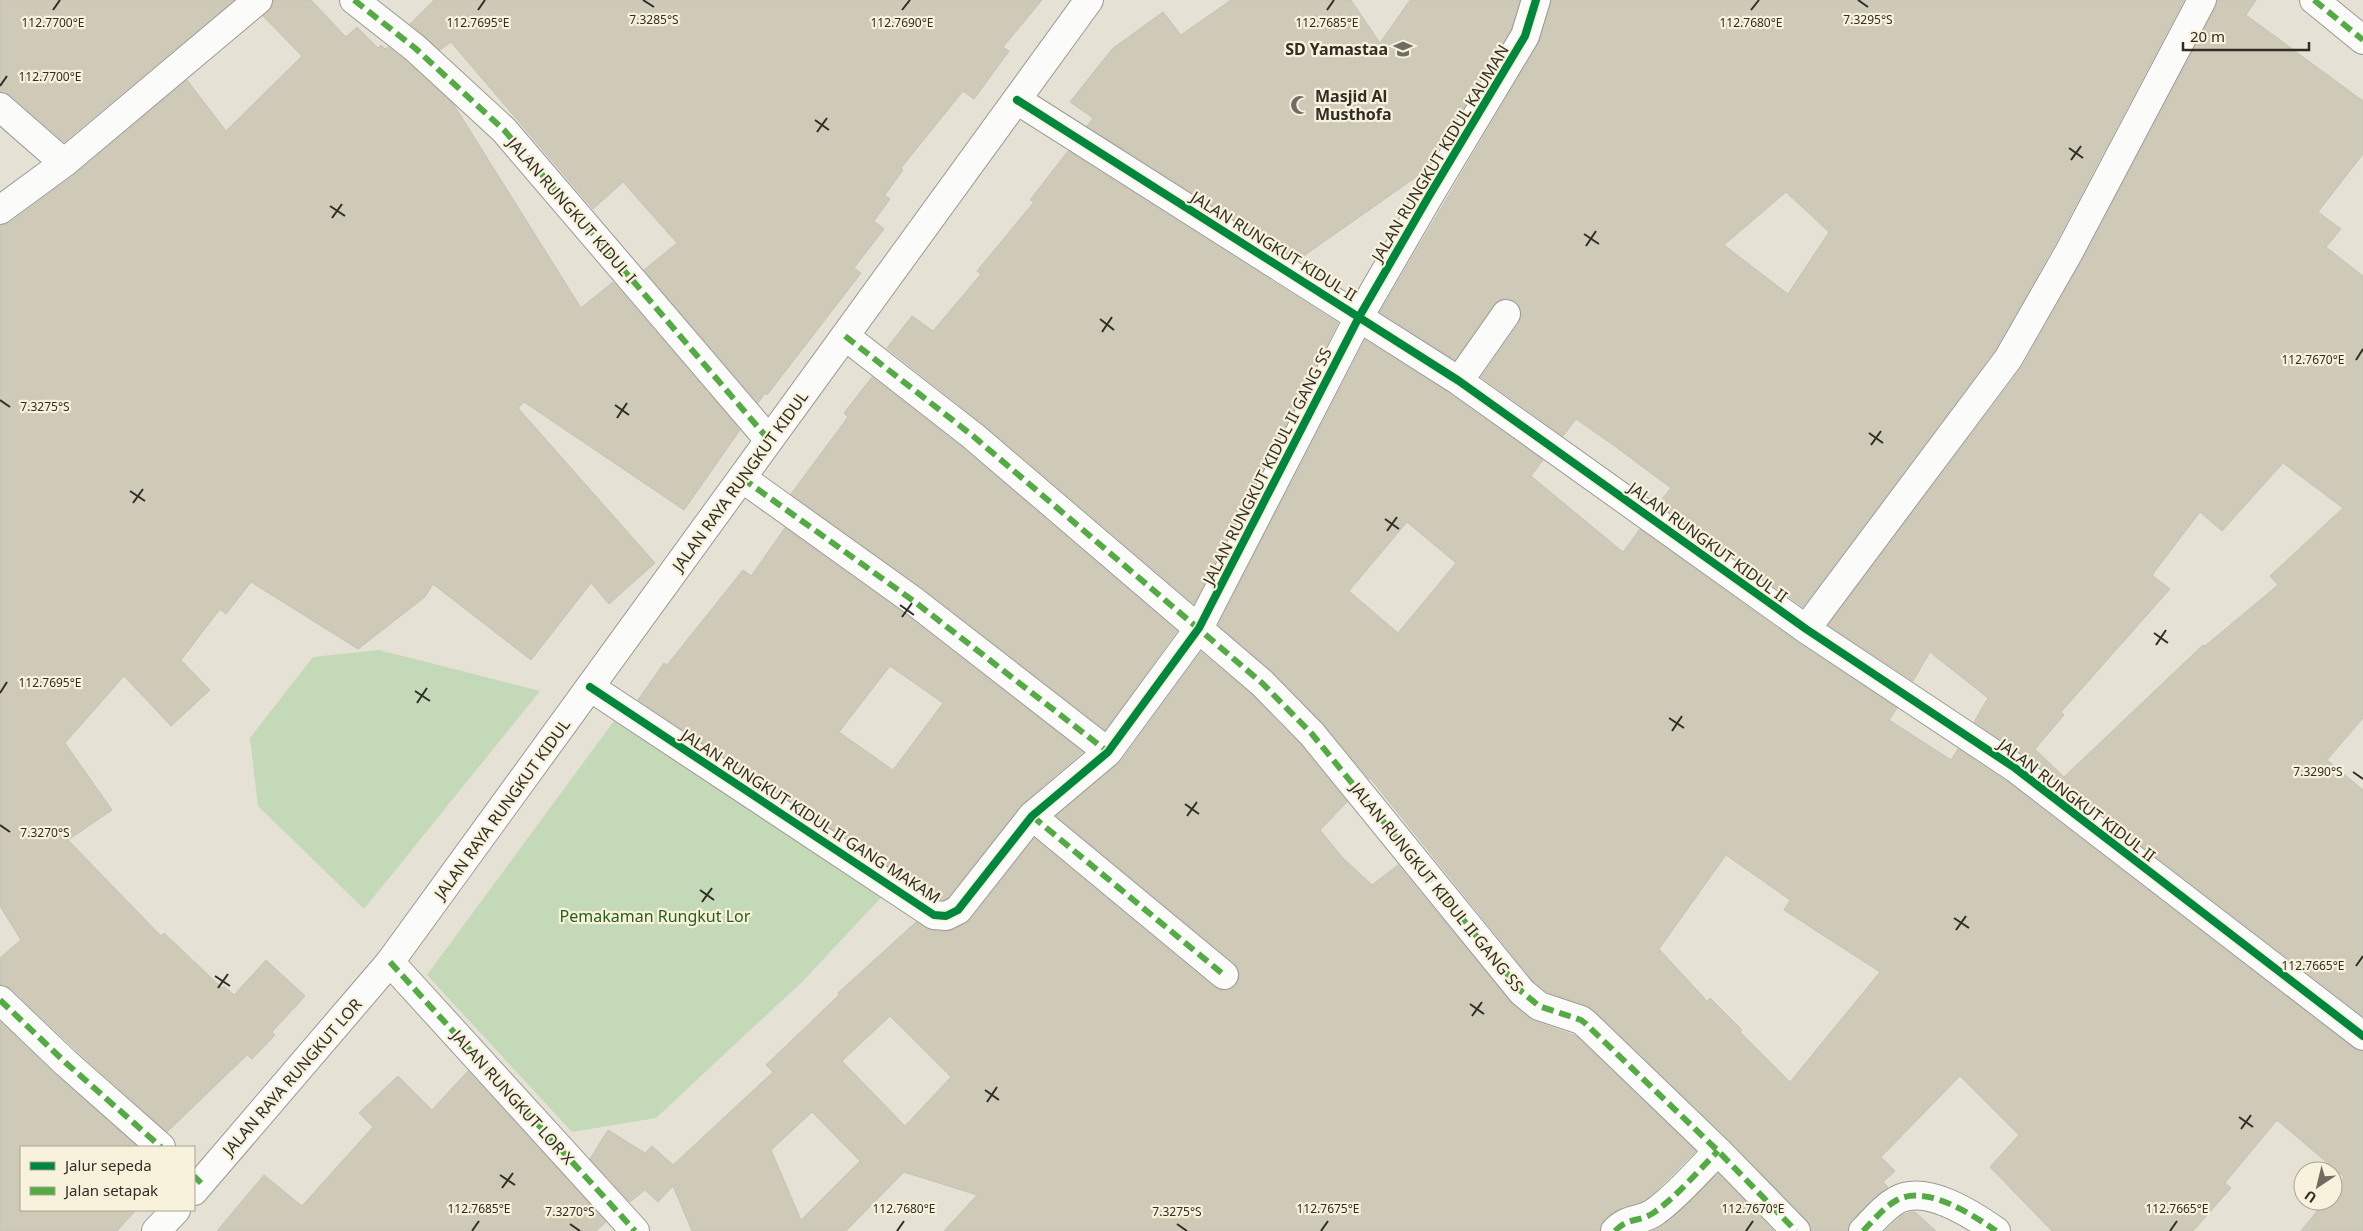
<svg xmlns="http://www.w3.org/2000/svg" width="2363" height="1231" font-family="'Noto Sans',sans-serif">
<rect width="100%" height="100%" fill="#e5e2d5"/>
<path fill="#c3d9b7" d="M379 650 540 691 364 909 258 806 250 738 313 657Z
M614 721 813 837 889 889 803 981 656 1118 572 1132 427 975Z"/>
<path fill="#cfcab8" stroke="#c5c2b8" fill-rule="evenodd" d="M0 0H234L64 142 10 95 0 92Z
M273 0H311L346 37 357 27 378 48 381 45 385 49 388 47 405 60 454 105 581 308 613 282 740 430 684 510 524 402 518 408 655 563 609 604 591 583 531 660 433 584 425 597 358 649 251 582 226 614 220 609 181 660 210 690 171 726 124 676 65 743 112 810 68 840 161 936 164 933 222 988 224 986 234 995 266 960 305 996 272 1032 275 1035 252 1059 247 1055 167 1132 77 1051 11 989 0 985V958L21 940 0 906V225L9 223 73 176 187 80 226 131 302 56 263 16 272 6Z
M434 0H1042L1003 47 1009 51 974 99 963 91 901 168 903 170 885 195 890 199 874 221 884 229 854 268 861 273 767 395 765 393 758 403 644 270 677 243 623 182 593 209 451 42 440 50 410 24Z
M1231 0H1351L1380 43 1410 0H1520L1511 30 1426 170 1298 260 1087 126 1093 118 1070 102 1112 49 1163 12 1181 35Z
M1551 0H2184L2055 244 1995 350 1803 607 1658 504 1671 488 1616 447 1576 419 1563 436 1481 377 1519 323 1521 316 1520 308 1515 302 1507 298 1500 300 1494 305 1455 360 1380 312 1538 44ZM1786 192 1829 232 1788 294 1724 245Z
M2218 0H2256L2246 15 2363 101V154L2318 212 2341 229 2326 247 2363 276V718L2327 760 2363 790V1016L2025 756 1974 722 1988 698 1930 652 1913 681 1828 625 2022 367 2083 259 2216 7ZM2283 463 2343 508 2270 576 2278 585 2205 646 2203 645 2064 777 2035 749 2064 715 2061 712 2170 589 2152 575 2200 512 2222 531Z
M1068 151 1338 323 1194 604 983 424 887 348 912 316 933 331 981 274 977 271 1034 202 1030 200Z
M1365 340 1450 394 1543 460 1531 476 1623 552 1640 529 1797 642 1897 708 1889 720 1951 760 1958 749 2006 781 2353 1048 2363 1051V1231H2301L2325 1201H2333V1191L2344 1177 2277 1120 2225 1183 2231 1188 2193 1231H2052L1990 1167 2019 1135 1960 1076 1881 1157 1895 1171 1883 1182 1888 1187 1873 1199 1852 1220 1848 1231H1811L1807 1220 1729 1140 1597 1013 1586 1005 1547 992 1533 981 1370 778 1369 779 1324 724 1273 672 1218 625ZM1407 522 1456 563 1398 633 1349 591ZM1726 855 1790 900 1784 910 1880 972 1790 1082 1740 1032 1742 1030 1710 998 1707 1001 1659 949Z
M872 377 963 448 1177 631 1105 730 925 590 791 494 848 417 844 413Z
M785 528 906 615 1083 752 1020 806 948 898 943 900H939L638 700 664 663 667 665 743 570 751 576ZM890 666 943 703 893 770 839 732Z
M1201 652 1251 694 1300 744 1347 802 1320 830 1342 857 1372 885 1398 865 1512 1004 1534 1021 1576 1036 1696 1151 1654 1193 1643 1201 1612 1213 1604 1220 1600 1231H944L977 1195 904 1172 846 1231H692L673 1186 658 1202 645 1190 630 1202 590 1159 608 1130 645 1153 652 1146 673 1165 773 1072 766 1065 839 995 838 993 916 922 932 930 945 932 953 930 970 920 1034 838 1214 987 1222 990 1230 989 1236 985 1239 977 1238 969 1234 963 1056 816 1121 761ZM890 1016 951 1077 905 1126 842 1061ZM812 1112 860 1161 801 1220 771 1150Z
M0 1022 56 1075 138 1147H21V1210H136L117 1231H0Z
M468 1071 606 1222 596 1231H217L264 1175 302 1206 373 1127 359 1113 398 1076 432 1110Z
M1718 1173 1774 1231H1652L1682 1209Z
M1911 1212H1915L1936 1231H1885L1901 1216Z"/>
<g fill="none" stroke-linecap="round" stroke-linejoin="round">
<g stroke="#9c9990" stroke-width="30">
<path id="minor" d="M354 0 415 48 504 130 769 440
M2314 0 2363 40
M1017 100 1459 381 1806 629 2015 768 2363 1036
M0 107 64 163
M0 210 64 163 258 0
M845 336 973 436 1262 683 1312 734 1522 992 1539 1006 1581 1020 1586 1024 1718 1151 1796 1231
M1459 381 1506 314
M742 478 915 602 1108 752
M1806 629 2008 359 2069 252 2202 0
M590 687 934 915 946 916 958 910 1032 816 1108 752 1199 628 1359 317 1429 196 1525 36 1536 0
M1032 816 1224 975
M390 962 635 1231
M0 1000 66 1063 161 1147
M1615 1231C1629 1216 1641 1223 1656 1211 1678 1195 1698 1171 1718 1151
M1863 1231C1874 1220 1884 1207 1897 1200 1926 1184 1973 1215 1996 1231"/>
</g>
<g stroke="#9c9990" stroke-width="30">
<path id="secondary" d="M194 1191 390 962 1089 0
M156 1231 176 1210"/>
</g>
<use href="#minor" stroke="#fbfbf9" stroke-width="28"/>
<use href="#secondary" stroke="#fbfbf9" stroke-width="28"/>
<path stroke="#54ab44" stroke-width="6" stroke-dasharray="12 6" stroke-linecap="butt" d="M354 0 415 48 504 130 769 440
M2314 0 2363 40
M845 336 973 436 1262 683 1312 734 1522 992 1539 1006 1581 1020 1586 1024 1718 1151 1796 1231
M742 478 915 602 1108 752
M1032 816 1224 975
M390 962 635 1231
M0 1000 66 1063 161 1147
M194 1176 201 1183
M1615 1231C1629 1216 1641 1223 1656 1211 1678 1195 1698 1171 1718 1151
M1863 1231C1874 1220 1884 1207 1897 1200 1926 1184 1973 1215 1996 1231"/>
<g stroke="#f8f2dc" stroke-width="11">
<path id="cycleway" d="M1017 100 1459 381 1806 629 2015 768 2363 1036
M590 687 934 915 946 916 958 910 1032 816 1108 752 1199 628 1359 317 1429 196 1525 36 1536 0"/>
</g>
<use href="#cycleway" stroke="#00873e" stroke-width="8"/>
</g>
<path fill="none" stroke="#2f2d25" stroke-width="2" d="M643 0 654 7M1858 0 1868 7M53 10 60 0M478 10 485 0M902 10 910 0M1327 10 1334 0M1751 10 1759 0M0 86 7 76M815 120 829 130M817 132 827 118M2069 148 2083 158M2071 160 2081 146M330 206 345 216M332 218 342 204M1584 234 1599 244M1586 246 1596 231M1100 319 1114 330M1102 332 1112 317M2356 360 2363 349M0 400 10 407M615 405 629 415M617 418 627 403M1869 433 1883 443M1871 445 1881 431M130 491 145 501M133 503 143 489M1385 519 1399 529M1387 531 1397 517M900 605 914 615M902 617 912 603M2154 633 2168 643M2156 645 2166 630M415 691 430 701M0 693 7 682M417 703 427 688M1669 718 1684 728M1672 731 1682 716M2353 772 2363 779M1185 804 1199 814M1187 816 1197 802M0 825 10 832M700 890 714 900M702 902 712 888M1954 918 1969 928M1956 930 1966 916M2356 966 2363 956M215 976 230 986M218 988 228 974M1470 1004 1484 1014M1472 1016 1482 1002M985 1090 999 1100M987 1102 997 1087M2239 1117 2253 1127M2241 1129 2251 1115M500 1175 515 1185M502 1188 513 1173M570 1224 580 1231M1177 1224 1187 1231M472 1231 479 1221M897 1231 904 1221M1321 1231 1328 1221M1746 1231 1753 1221M2170 1231 2177 1221"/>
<defs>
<g id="school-bare" transform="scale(1.5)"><path d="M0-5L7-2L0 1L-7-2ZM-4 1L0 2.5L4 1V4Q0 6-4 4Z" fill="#6f6c63" stroke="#f8f2dc" stroke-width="2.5" paint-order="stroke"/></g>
<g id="mosque-bare" transform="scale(1.5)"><path d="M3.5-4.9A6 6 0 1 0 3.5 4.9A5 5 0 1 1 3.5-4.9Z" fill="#6f6c63" stroke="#f8f2dc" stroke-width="2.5" paint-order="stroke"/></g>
</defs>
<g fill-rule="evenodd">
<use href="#school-bare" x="1403" y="49"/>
<use href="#mosque-bare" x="1300" y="105"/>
</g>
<g text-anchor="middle" stroke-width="4.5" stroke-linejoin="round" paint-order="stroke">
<g font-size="16" font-weight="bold" fill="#2f2d25" stroke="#f8f2dc" text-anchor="end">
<text x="1388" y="55">SD Yamastaa</text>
<text x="1315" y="102" text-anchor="start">Masjid Al<tspan x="1315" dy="18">Musthofa</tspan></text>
</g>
<g font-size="16" fill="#2f2d25" stroke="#f8f2dc">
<text transform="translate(1440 153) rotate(-59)" y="6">JALAN RUNGKUT KIDUL KAUMAN</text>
<text transform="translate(572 210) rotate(49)" y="6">JALAN RUNGKUT KIDUL I</text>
<text transform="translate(1274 246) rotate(32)" y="6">JALAN RUNGKUT KIDUL II</text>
<text transform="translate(1267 466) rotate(-63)" y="6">JALAN RUNGKUT KIDUL II GANG SS</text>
<text transform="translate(740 481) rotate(-54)" y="6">JALAN RAYA RUNGKUT KIDUL</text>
<text transform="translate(1708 542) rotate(36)" y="6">JALAN RUNGKUT KIDUL II</text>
<text transform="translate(2077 800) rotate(37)" y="6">JALAN RUNGKUT KIDUL II</text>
<text transform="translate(502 809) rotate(-54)" y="6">JALAN RAYA RUNGKUT KIDUL</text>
<text transform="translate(811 816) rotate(33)" y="6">JALAN RUNGKUT KIDUL II GANG MAKAM</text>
<text transform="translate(1437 887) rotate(51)" y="6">JALAN RUNGKUT KIDUL II GANG SS</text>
<text transform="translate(292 1077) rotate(-49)" y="6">JALAN RAYA RUNGKUT LOR</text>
<text transform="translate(513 1097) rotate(48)" y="6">JALAN RUNGKUT LOR X</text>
</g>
<g font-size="16" fill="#265f19" stroke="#f8f2dc">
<text x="655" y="922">Pemakaman Rungkut Lor</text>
</g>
</g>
<g font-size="12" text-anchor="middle" fill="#2f2d25" stroke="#f8f2dc" stroke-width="4.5" stroke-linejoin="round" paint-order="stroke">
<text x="654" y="24">7.3285°S</text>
<text x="1868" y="24">7.3295°S</text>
<text x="53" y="27">112.7700°E</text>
<text x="478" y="27">112.7695°E</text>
<text x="902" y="27">112.7690°E</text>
<text x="1327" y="27">112.7685°E</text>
<text x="1751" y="27">112.7680°E</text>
<text x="50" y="81">112.7700°E</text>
<text x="2313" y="364">112.7670°E</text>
<text x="45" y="411">7.3275°S</text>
<text x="50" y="687">112.7695°E</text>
<text x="2318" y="776">7.3290°S</text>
<text x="45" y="837">7.3270°S</text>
<text x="2313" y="970">112.7665°E</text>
<text x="479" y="1213">112.7685°E</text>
<text x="904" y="1213">112.7680°E</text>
<text x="1328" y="1213">112.7675°E</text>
<text x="1753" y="1213">112.7670°E</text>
<text x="2177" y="1213">112.7665°E</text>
<text x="570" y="1216">7.3270°S</text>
<text x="1177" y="1216">7.3275°S</text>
</g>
<rect x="20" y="1146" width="175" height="65" fill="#f8f2dc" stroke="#a8a393"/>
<rect x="30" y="1162" width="25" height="8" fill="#00873e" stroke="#a8a393"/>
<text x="65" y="1171" font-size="15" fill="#2f2d25">Jalur sepeda</text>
<rect x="30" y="1187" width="25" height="8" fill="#54ab44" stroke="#a8a393"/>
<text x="65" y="1196" font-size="15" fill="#2f2d25">Jalan setapak</text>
<g transform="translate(2318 1186) rotate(215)"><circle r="24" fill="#f8f2dc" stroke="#a8a393"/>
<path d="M0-4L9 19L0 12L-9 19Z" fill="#6f6c63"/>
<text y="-8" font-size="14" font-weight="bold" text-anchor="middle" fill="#2f2d25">U</text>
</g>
<path d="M2183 42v8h126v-8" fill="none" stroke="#2f2d25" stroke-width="2.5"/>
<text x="2190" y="42" font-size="15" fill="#2f2d25" stroke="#f8f2dc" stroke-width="4" paint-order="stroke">20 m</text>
</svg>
